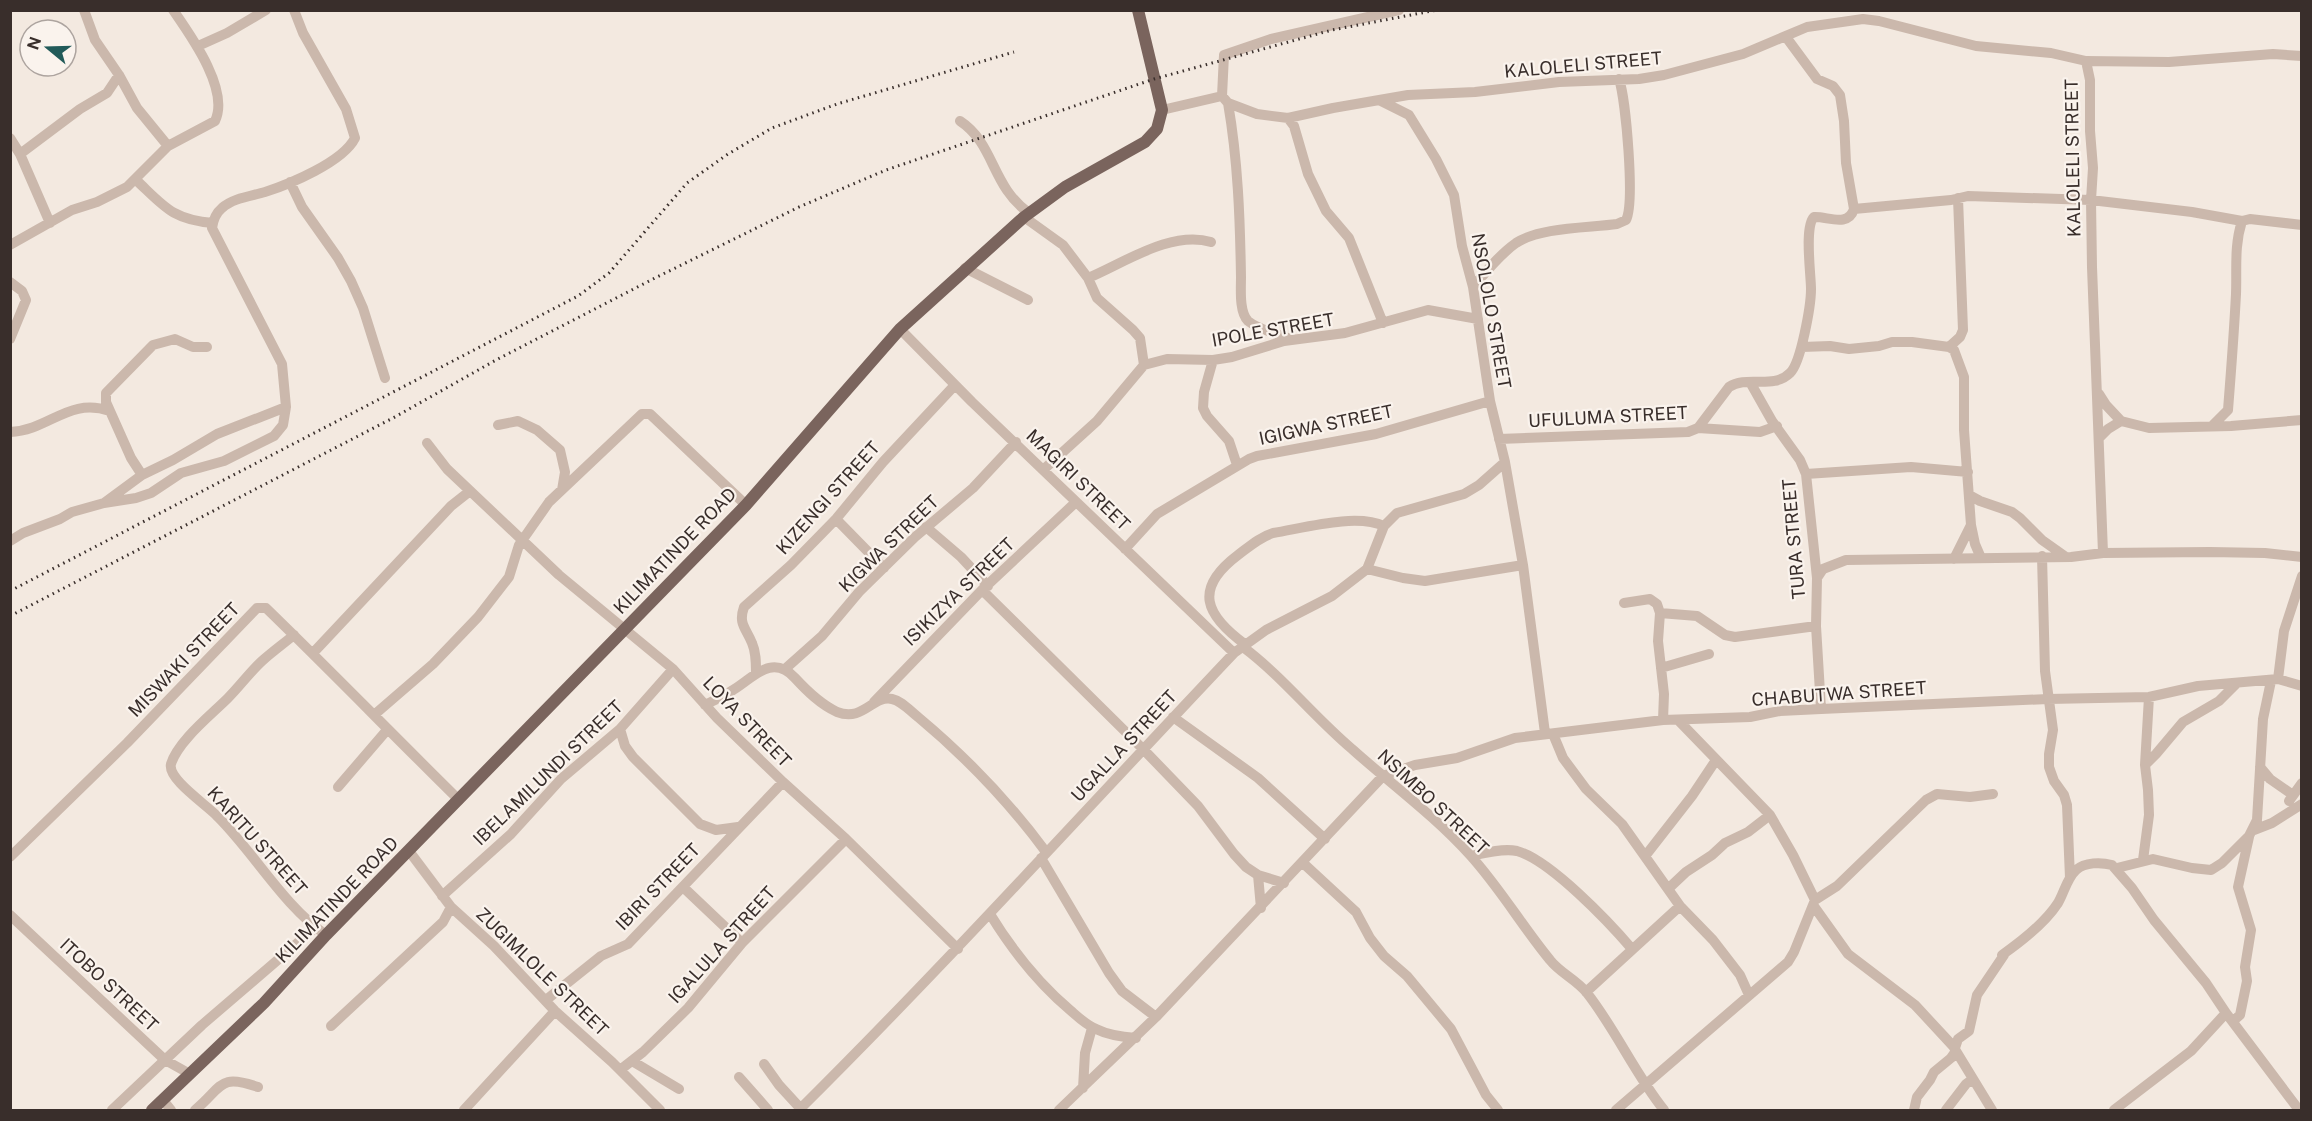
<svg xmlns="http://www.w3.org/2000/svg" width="2312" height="1121" font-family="'Public Sans',sans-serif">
<rect width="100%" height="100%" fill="#f3e9e0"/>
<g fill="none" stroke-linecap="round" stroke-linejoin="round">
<path stroke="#cbb8ac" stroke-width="10" d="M84 10 95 40 119 75 137 108 168 146
M1786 37 1817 79 1833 86 1840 95 1844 121 1846 163 1854 209
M198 46 227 33 266 10
M2086 61 2090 80V131L2093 168 2091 200 2092 267 2103 553
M1222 96 1224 55 1271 39 1399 10
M1381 101 1409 115 1436 159 1454 195 1462 246 1473 287 1490 401 1505 462 1523 565 1545 733
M1228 103C1238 161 1240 218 1241 277 1241 289 1239 312 1248 321 1259 330 1278 334 1291 339
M1162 110 1222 96 1228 103 1257 114 1288 118 1333 108 1408 95 1475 92 1559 82 1639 79 1664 75 1743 54 1807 27 1863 19 1879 21 1976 46 2051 53 2086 61 2169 62 2273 54 2302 56
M1288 118 1294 126 1308 174 1326 211 1349 238 1383 323
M960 121C995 144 991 186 1029 213
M10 138 20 154 50 223
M20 154 80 109 107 93 119 75
M135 179C164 206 172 220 213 223
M290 182 302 207 338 258 351 281 363 308 385 378
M1024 217 1063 245 1088 278 1097 298 1133 330 1140 338 1144 365
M10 245 72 210 97 202 127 187 168 146 215 121C230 90 191 36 173 10
M965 268 1028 300
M1088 278C1124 263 1171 230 1211 242
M10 282 22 291 26 300 10 339
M1473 287C1486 272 1499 255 1516 243 1540 227 1588 228 1617 224L1626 220C1635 203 1626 100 1619 79
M900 329 972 402 1234 653
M1802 347 1830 346 1849 349 1879 346 1892 342H1912L1949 347 1954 350 1964 377V430L1971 525 1954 559
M1949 347 1960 337 1963 330 1958 198
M1213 360 1204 392 1203 408 1207 416 1229 441 1237 465
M1750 382 1772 421 1800 460 1806 474 1817 578 1816 626 1821 709
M2099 394 2106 405 2121 421
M498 425 518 421 537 430 560 450 565 472 562 490
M2213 425 2228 410C2231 372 2234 333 2236 294 2237 268 2234 246 2242 221
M1698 428 1760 432 1777 426
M10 432C50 430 68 397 110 411
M2100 437 2108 429 2121 421 2149 428 2231 426 2302 420
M1499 439 1688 432 1698 428 1729 387C1747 375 1773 390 1790 373 1801 363 1811 305 1811 289 1811 274 1804 227 1814 217 1827 216 1848 228 1854 209L1951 200 1968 196 2091 200 2192 212 2242 221 2250 219 2302 225
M427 443 447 469 559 575 673 669 717 718 783 782 846 839 958 949
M1043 470 1097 421 1144 365 1167 359 1213 360 1232 357 1284 341 1345 333 1428 310 1478 319
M1806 474 1911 467 1968 472
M142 475 131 458 106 402V393L153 345 175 339 193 347H207
M1969 495 1980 501 2012 512 2020 518 2042 540 2066 557
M104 503 136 498 151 493 181 473 224 461 274 436 283 425 286 407 282 364 212 228C213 221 216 213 222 208 233 198 252 196 265 192 290 184 343 162 355 138L346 109 303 33 294 10
M836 519 884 568
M1971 525 1975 544 1981 558
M926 527 961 557 988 586
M10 541 23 533 60 519 72 512 104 503 142 475 173 460 217 434 286 407
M1125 549 1157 514 1249 459 1257 456 1376 434 1490 401
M2042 556 2045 671 2053 730 2049 754V767L2054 781 2064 795 2067 805 2070 878
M1367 569 1403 578 1425 581 1523 565
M1817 578 1823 569 1846 560 2071 557 2103 553 2210 552 2265 553 2302 557
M982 590 1143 749 1198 806 1234 854 1246 867 1258 875 1284 883
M1624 603 1650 599 1657 604 1660 613 1658 641 1664 694 1663 720
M1660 613 1697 616 1725 635 1735 637 1816 626
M294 635C283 644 272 652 262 661 250 672 240 686 228 698 211 715 178 741 171 764 167 779 207 805 218 817 255 854 283 905 326 935
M1246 645C1205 615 1193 589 1238 555 1250 546 1260 537 1273 533 1304 528 1356 513 1384 526
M1243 647C1283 677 1314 717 1352 749 1391 784 1435 816 1470 855 1500 888 1522 926 1550 960 1560 973 1577 980 1587 993 1616 1030 1635 1074 1664 1110
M313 653 451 506 470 491
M1661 668 1709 654
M785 669 822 636 859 592 915 537 973 488 1016 442
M756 672C756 662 756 652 752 643 746 628 738 624 744 607L791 565 836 519 883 462 955 385
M2278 679 2284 631 2302 576
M874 702 982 590 1076 502
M705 705C714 700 724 696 733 690 753 678 772 653 795 678 807 691 820 704 837 712 864 722 872 695 892 699 902 701 910 711 918 717 966 757 1009 802 1046 852
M374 715 433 664 478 617 509 577 519 545 549 502 642 414H650L746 505
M1173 717 1258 778 1325 839
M620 729 625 746 633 757 700 824 716 830 738 827
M1553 734 1563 758 1586 789 1622 824 1680 906 1713 940 1740 975 1749 995
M2145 765 2156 754 2183 722 2219 701 2236 684
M2260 767 2270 779 2293 795
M338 787 387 730
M2289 801 2302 783
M2254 830 2272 823 2302 804
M409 851 451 907 494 946 555 1011 612 1062 660 1110
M1646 855 1692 796 1716 760
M1471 856C1484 853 1503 848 1517 851 1550 860 1609 922 1632 949
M10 857 127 743 257 608H266C331 671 394 736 459 800
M1041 858 1109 973 1122 991 1156 1017
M2143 860 2149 815 2148 790 2145 765 2149 697
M1303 863 1356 912 1370 938 1384 956 1407 976 1451 1029 1486 1095 1498 1110
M2117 868 2153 859 2192 868 2211 870 2222 863 2249 836 2257 820 2263 719 2271 681
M1258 875 1261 908
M683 887 742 943
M1669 888 1686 872 1712 855 1725 843 1748 832 1770 815
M442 896 511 834 561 779 620 729 673 669
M1815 900 1837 886 1926 800 1937 794 1970 797 1993 794
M1813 905 1848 954 1915 1005 1953 1046 1992 1110
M990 914C1012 950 1037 982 1070 1010 1078 1017 1086 1025 1096 1029 1108 1035 1122 1037 1136 1038
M10 915 165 1060 190 1074
M2002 955C2022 941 2045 923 2058 903 2064 893 2067 878 2076 870 2085 862 2101 862 2112 865L2132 888 2154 920 2206 983 2226 1013 2299 1110
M1586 992 1680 906
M546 1000 601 956 628 944 783 782
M2233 1021 2240 1015 2247 981 2245 967 2251 930 2238 887 2249 837
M331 1026 443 922 451 907
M1955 1048 1958 1039 1969 1031 1977 995 2004 955
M632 1061 679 1089
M764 1064 779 1085 801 1109
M620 1070 643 1052 688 1008 742 943 846 839
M739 1077 768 1110
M1083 1088 1085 1053 1092 1028
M163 1100 171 1110
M112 1110 202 1025 316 927
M195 1110C223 1087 218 1073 258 1087
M464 1110 555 1011
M799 1110C948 962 1089 806 1234 653L1266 630 1332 596 1367 569 1384 526 1397 513 1464 494 1479 485 1505 462
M1059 1110 1156 1017 1383 776 1415 765 1457 758 1515 738 1663 720 1750 717 1780 711 1821 709 2048 699 2149 697 2198 686 2278 679 2302 686
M1616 1110 1788 962 1794 952 1815 900 1793 855 1770 815 1678 720
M1914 1110 1917 1097 1930 1080 1934 1072 1951 1058 1956 1051
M1946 1110 1966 1084 1973 1079
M2114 1110 2191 1051 2226 1013"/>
<path stroke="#7a645d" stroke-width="12" d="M152 1110 264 1003 326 935 746 505 900 329 1024 217 1065 187 1145 142 1157 129 1162 110 1138 10"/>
<path stroke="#392e2b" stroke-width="3" stroke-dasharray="1.5 4.5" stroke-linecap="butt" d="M10 591 578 296 609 273 687 183 728 154 772 128 837 104 1014 52
M10 616 393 418 496 360 655 278 799 207 886 170 1154 79 1332 30 1437 10"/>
</g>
<g text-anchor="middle" stroke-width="4.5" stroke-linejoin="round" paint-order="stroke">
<g font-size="18" fill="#392e2b" stroke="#faf3ed">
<text transform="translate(1583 65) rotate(-5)" y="6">KALOLELI STREET</text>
<text transform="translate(2073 158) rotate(-91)" y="6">KALOLELI STREET</text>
<text transform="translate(1491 311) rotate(80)" y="6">NSOLOLO STREET</text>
<text transform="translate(1273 330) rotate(-10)" y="6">IPOLE STREET</text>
<text transform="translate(1608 417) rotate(-3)" y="6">UFULUMA STREET</text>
<text transform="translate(1326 425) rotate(-12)" y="6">IGIGWA STREET</text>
<text transform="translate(1078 480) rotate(44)" y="6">MAGIRI STREET</text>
<text transform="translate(828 498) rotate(-48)" y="6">KIZENGI STREET</text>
<text transform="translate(1794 539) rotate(-95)" y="6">TURA STREET</text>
<text transform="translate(889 544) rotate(-44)" y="6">KIGWA STREET</text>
<text transform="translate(675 551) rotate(-46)" y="6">KILIMATINDE ROAD</text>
<text transform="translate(959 592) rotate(-44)" y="6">ISIKIZYA STREET</text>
<text transform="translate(184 660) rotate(-46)" y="6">MISWAKI STREET</text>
<text transform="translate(1839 694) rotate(-4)" y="6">CHABUTWA STREET</text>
<text transform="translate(747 722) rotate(46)" y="6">LOYA STREET</text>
<text transform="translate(1124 746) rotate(-47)" y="6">UGALLA STREET</text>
<text transform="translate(548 773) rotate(-44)" y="6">IBELAMILUNDI STREET</text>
<text transform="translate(1433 802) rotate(43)" y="6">NSIMBO STREET</text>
<text transform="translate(257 841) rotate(48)" y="6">KARITU STREET</text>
<text transform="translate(658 887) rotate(-46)" y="6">IBIRI STREET</text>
<text transform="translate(337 900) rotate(-46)" y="6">KILIMATINDE ROAD</text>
<text transform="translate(722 945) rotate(-48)" y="6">IGALULA STREET</text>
<text transform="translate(542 972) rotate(44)" y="6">ZUGIMLOLE STREET</text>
<text transform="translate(109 985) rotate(43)" y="6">ITOBO STREET</text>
</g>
</g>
<rect width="2312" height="1121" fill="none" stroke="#392e2b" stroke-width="24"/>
<g transform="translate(48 48) rotate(289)"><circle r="28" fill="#faf3ed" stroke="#ada49f" stroke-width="1.5"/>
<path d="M0-4.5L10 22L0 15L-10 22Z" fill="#215a59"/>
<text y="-9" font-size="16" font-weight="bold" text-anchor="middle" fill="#392e2b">N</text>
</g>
</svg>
